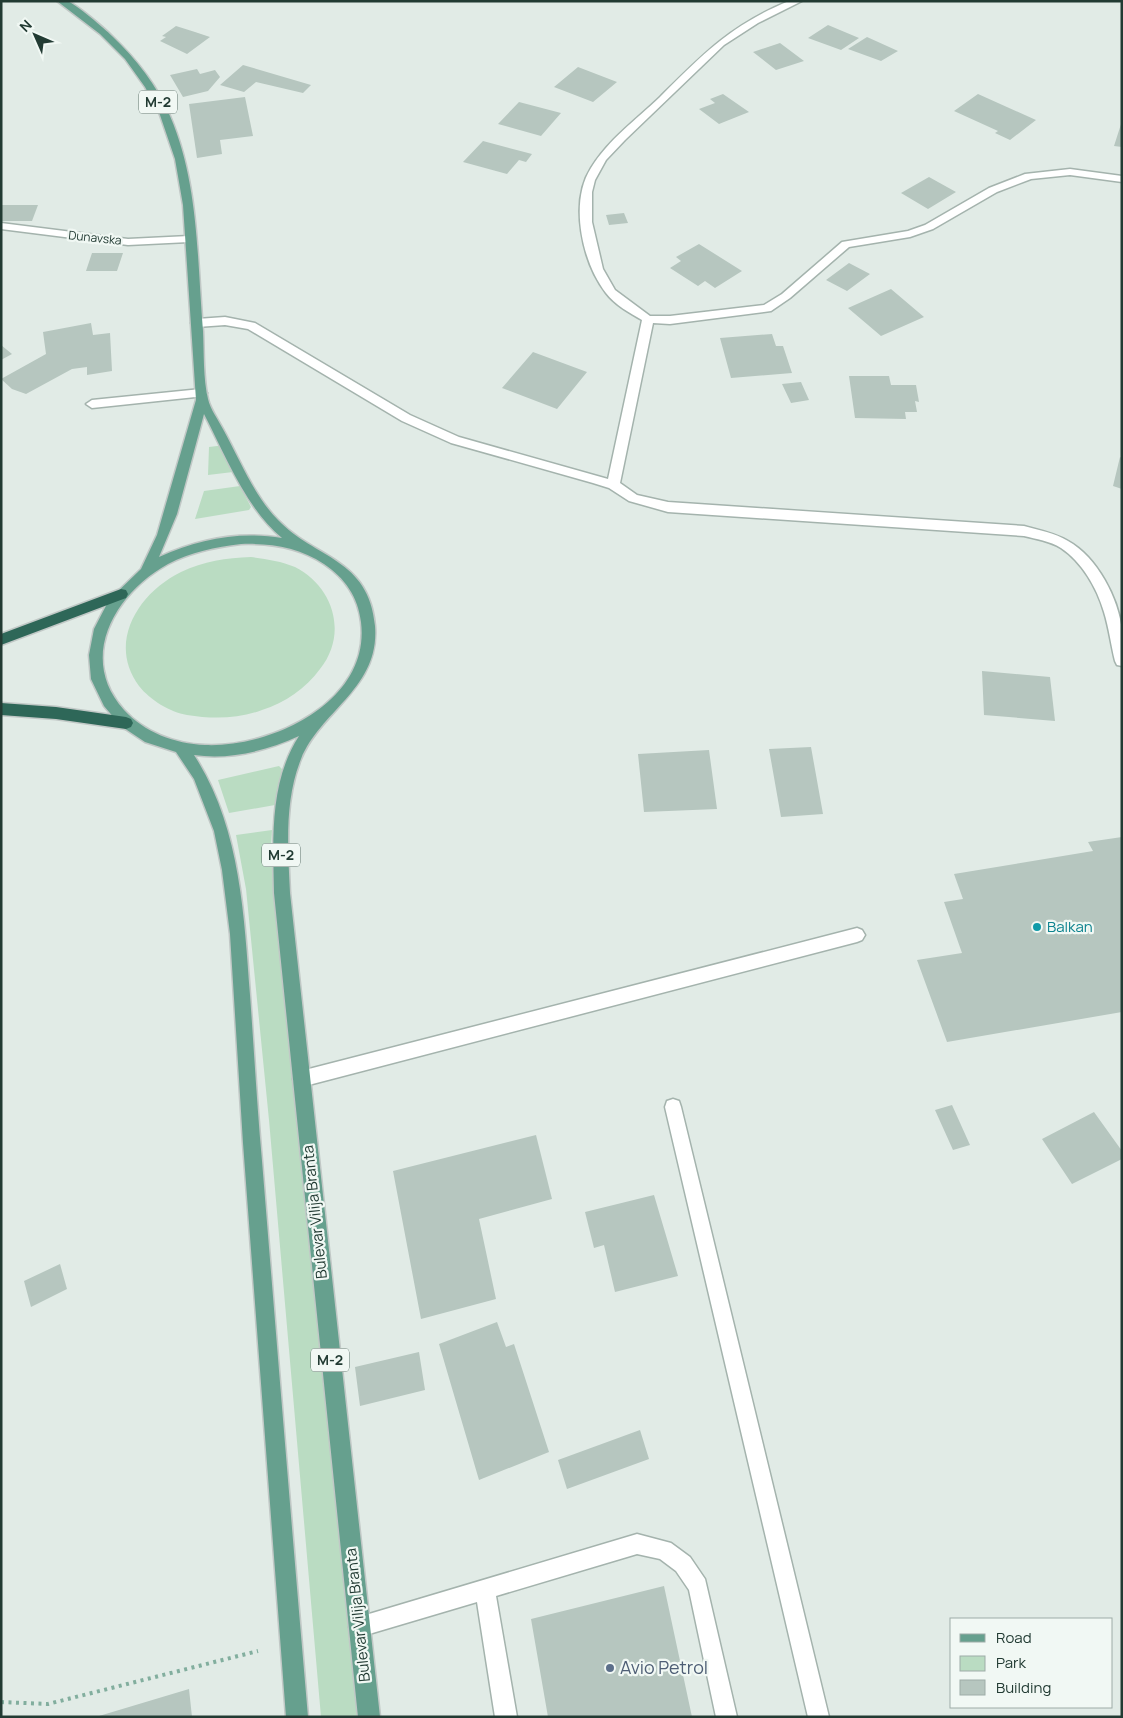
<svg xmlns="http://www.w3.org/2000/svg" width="1123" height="1718" font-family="Manrope,sans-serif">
<rect width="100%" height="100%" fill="#e1ebe6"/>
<path fill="#badcc2" d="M225 445 233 472 208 475 209 447Z
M240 486 251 507 249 510 195 519 204 491Z
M251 557C266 559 281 561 295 567 334 587 348 634 320 669 306 688 285 703 262 710 238 719 212 719 187 715 170 712 150 700 139 686 107 643 138 593 181 572 204 561 226 558 251 557Z
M279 766 282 769 275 805 229 813 218 780Z
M272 830 271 849 276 920 359 1717H321L269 1120 246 889 236 835Z"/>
<path fill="#b6c6bf" d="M828 25 859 38 841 50 808 38Z
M176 26 195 32 210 37 187 54 160 41 166 37 162 36Z
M867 37 898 51 881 61 848 49Z
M780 43 804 61 776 70 753 52Z
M243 65 311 85 303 93 256 82 244 92 220 85Z
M578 67 617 82 593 102 554 87Z
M197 69 200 74 215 70 220 77 208 91 183 97 170 75Z
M723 94 749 112 719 124 699 109 715 103 710 99Z
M978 94 1036 120 1010 140 995 133 998 131 954 111Z
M245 97 253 136 220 140 222 154 197 158 189 104Z
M519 102 561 113 541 136 498 124Z
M1122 121V147L1114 146Z
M483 141 532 154 526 162 519 160 507 174 463 162Z
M929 177 956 192 928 209 901 193Z
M1 205H38L32 221H1Z
M624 213 628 223 609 225 606 215Z
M699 244 742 271 715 288 705 281 698 286 670 268 681 261 676 257Z
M92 253H123L117 271H86Z
M849 263 870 274 847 291 826 280Z
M891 289 924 317 881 336 848 308Z
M91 323 93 335 110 333 112 371 87 375V367L72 369 26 394 12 389 1 379 46 354 43 332Z
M772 334 776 346H783L792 373 731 378 720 338Z
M1 345 12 354 1 360Z
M533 352 587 372 557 409 502 388Z
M849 376H889L891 385H916L919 402 915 401 917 412H905L906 419 855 418Z
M801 382 809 400 791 403 782 384Z
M1120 457 1122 458V489L1113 486Z
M982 671 1050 677 1055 721 984 715Z
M811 747 823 814 781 817 769 749Z
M709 750 717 809 644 812 638 754Z
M1122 837V1012L947 1042 917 960 962 953 944 902 963 899 954 874 1093 851 1088 842Z
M952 1105 970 1145 953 1150 935 1110Z
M1094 1112 1122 1151V1159L1072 1184 1042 1139Z
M536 1135 552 1199 479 1219 496 1299 421 1319 393 1171Z
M654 1195 678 1276 615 1292 604 1245 594 1248 585 1212Z
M60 1264 67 1289 31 1307 24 1281Z
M497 1322 506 1347 514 1344 549 1452 479 1480 439 1344Z
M419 1352 425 1390 360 1406 355 1367Z
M640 1430 649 1459 567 1489 558 1460Z
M664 1586 692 1717H548L531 1619Z
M189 1689 192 1717H99V1716Z"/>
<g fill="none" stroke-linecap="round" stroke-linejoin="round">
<g stroke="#a4b3ad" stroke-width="3">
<path id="service" d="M201 389 207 393 205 396 92 408 86 404 92 400Z
M857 928 862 930 865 935 862 940 857 942 301 1087 295 1085 293 1079 295 1073 301 1071Z
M673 1099 679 1101 681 1107 829 1717H808L665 1107 667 1101Z
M637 1534 671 1543 690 1557 705 1579 737 1717H716L689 1590 676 1571 660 1559 637 1554 496 1596 517 1717H495L477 1602 359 1637 352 1634 349 1627 352 1620 359 1617Z"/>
</g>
<g stroke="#a4b3ad" stroke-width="3">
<path id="minor" d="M789 1H802L758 23 724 45 625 140 606 160 595 180 592 192V222L603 269 615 290 650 316H670L764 305 782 294 842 242 908 231 925 225 989 188 1025 174 1070 169 1122 176V182L1070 175 1031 179 997 192 933 229 910 237 849 247 790 298 771 311 670 324 653 323 620 483 637 495 668 502 1024 526C1039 530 1055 533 1068 541 1097 557 1119 599 1122 631 1123 643 1122 655 1122 666L1117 665 1115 661C1111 645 1109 628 1104 612 1097 588 1082 562 1061 548 1050 541 1036 539 1024 536L668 512 629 501 609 488 593 483 451 443 402 421 248 329 225 325 197 327 191 323 197 319 225 317 255 323 410 415 459 437 608 479 642 320C630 313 615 305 606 293 582 262 569 202 591 168 609 139 636 120 660 97 703 54 731 25 789 1Z
M1 223 128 239 189 236 194 239 189 242 128 245 1 229Z"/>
</g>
<g stroke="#c1c8c6" stroke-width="3">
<path id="primary" d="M57 1C60 1 64 0 67 1 76 4 105 29 112 36 136 59 157 85 170 116 199 183 197 259 203 331 204 352 203 379 208 399 210 409 219 421 224 431 240 460 254 496 278 520 315 559 369 558 375 626 380 688 321 710 301 759 284 801 288 849 290 893L380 1717H358L274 893C273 840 269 783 299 736 266 751 230 760 194 755 240 826 244 913 250 995 254 1050 257 1106 262 1161 277 1346 292 1532 308 1717H286L243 1143 230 934 222 870 214 831 194 779 176 752 145 742 121 726 104 706 91 679 89 655 94 629 109 600 141 569 157 535 196 400 183 205 175 159 160 115 145 87 125 59 100 34ZM204 414C226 456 245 507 282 538 240 531 198 539 159 557L177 514ZM241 544C270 543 299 547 324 564 345 578 358 597 361 622 371 702 271 748 205 745 175 744 144 732 124 710 77 658 115 593 168 564 191 552 215 547 241 544Z"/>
</g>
<g stroke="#c1c8c6" stroke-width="3">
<path id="motorway" d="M121 589 126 590 128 594 126 598 1 645V634Z
M1 703 56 707 126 717 131 719 133 723 131 727 126 729 56 719 1 715Z"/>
</g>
<path stroke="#82ae9e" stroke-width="4" stroke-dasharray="3 4.5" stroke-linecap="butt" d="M1 1702 48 1704 258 1651"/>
<use href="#service" fill="#fff" fill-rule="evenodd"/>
<use href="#minor" fill="#fff" fill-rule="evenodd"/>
<use href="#primary" fill="#66a08e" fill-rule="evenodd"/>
<use href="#motorway" fill="#2e6758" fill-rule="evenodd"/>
</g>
<circle fill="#0f9aa8" stroke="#f1f8f4" stroke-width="2" cx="1037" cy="927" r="5"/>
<circle fill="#5c6f8a" stroke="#f1f8f4" stroke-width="2" cx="610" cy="1668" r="5"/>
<g text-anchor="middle" stroke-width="4.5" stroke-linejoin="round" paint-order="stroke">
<g font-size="12" fill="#223b33" stroke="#f1f8f4">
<text transform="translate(95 238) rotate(6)" y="4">Dunavska</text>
</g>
<g fill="#f1f8f4" stroke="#60746d" stroke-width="1">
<rect x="139" y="90.5" width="38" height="23" rx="4"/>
<rect x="262" y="843.5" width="38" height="23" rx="4"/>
<rect x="311" y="1348.5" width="38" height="23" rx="4"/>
</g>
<g font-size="14" font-weight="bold" fill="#223b33">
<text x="158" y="107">M-2</text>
<text x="281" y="860">M-2</text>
<text x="330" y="1365">M-2</text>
</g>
<g font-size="15" fill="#0d838f" stroke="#f1f8f4" text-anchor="start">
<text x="1047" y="932">Balkan</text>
</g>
<g font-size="15" fill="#223b33" stroke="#f1f8f4">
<text transform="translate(315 1212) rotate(-96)" y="5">Bulevar Vilija Branta</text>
<text transform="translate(358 1615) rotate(-96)" y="5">Bulevar Vilija Branta</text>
</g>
<g font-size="18" fill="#4e5e75" stroke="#f1f8f4" text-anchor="start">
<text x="620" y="1674">Avio Petrol</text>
</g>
</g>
<rect width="1123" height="1718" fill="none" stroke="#223b33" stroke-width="5"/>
<rect x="950" y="1618" width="162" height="90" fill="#f1f8f4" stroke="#9eaca7"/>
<rect x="960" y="1634" width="25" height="8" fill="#66a08e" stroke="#9eaca7"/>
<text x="996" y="1643" font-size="15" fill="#223b33">Road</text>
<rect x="960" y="1656" width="25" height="15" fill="#badcc2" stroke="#9eaca7"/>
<text x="996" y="1668" font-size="15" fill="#223b33">Park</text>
<rect x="960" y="1680" width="25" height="15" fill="#b6c6bf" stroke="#9eaca7"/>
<text x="996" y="1693" font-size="15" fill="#223b33">Building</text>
<g transform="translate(35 35) rotate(315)" stroke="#f1f8f4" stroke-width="4" paint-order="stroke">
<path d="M0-4L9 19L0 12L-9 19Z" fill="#223b33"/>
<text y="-8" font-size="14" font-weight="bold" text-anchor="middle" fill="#223b33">N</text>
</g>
</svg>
